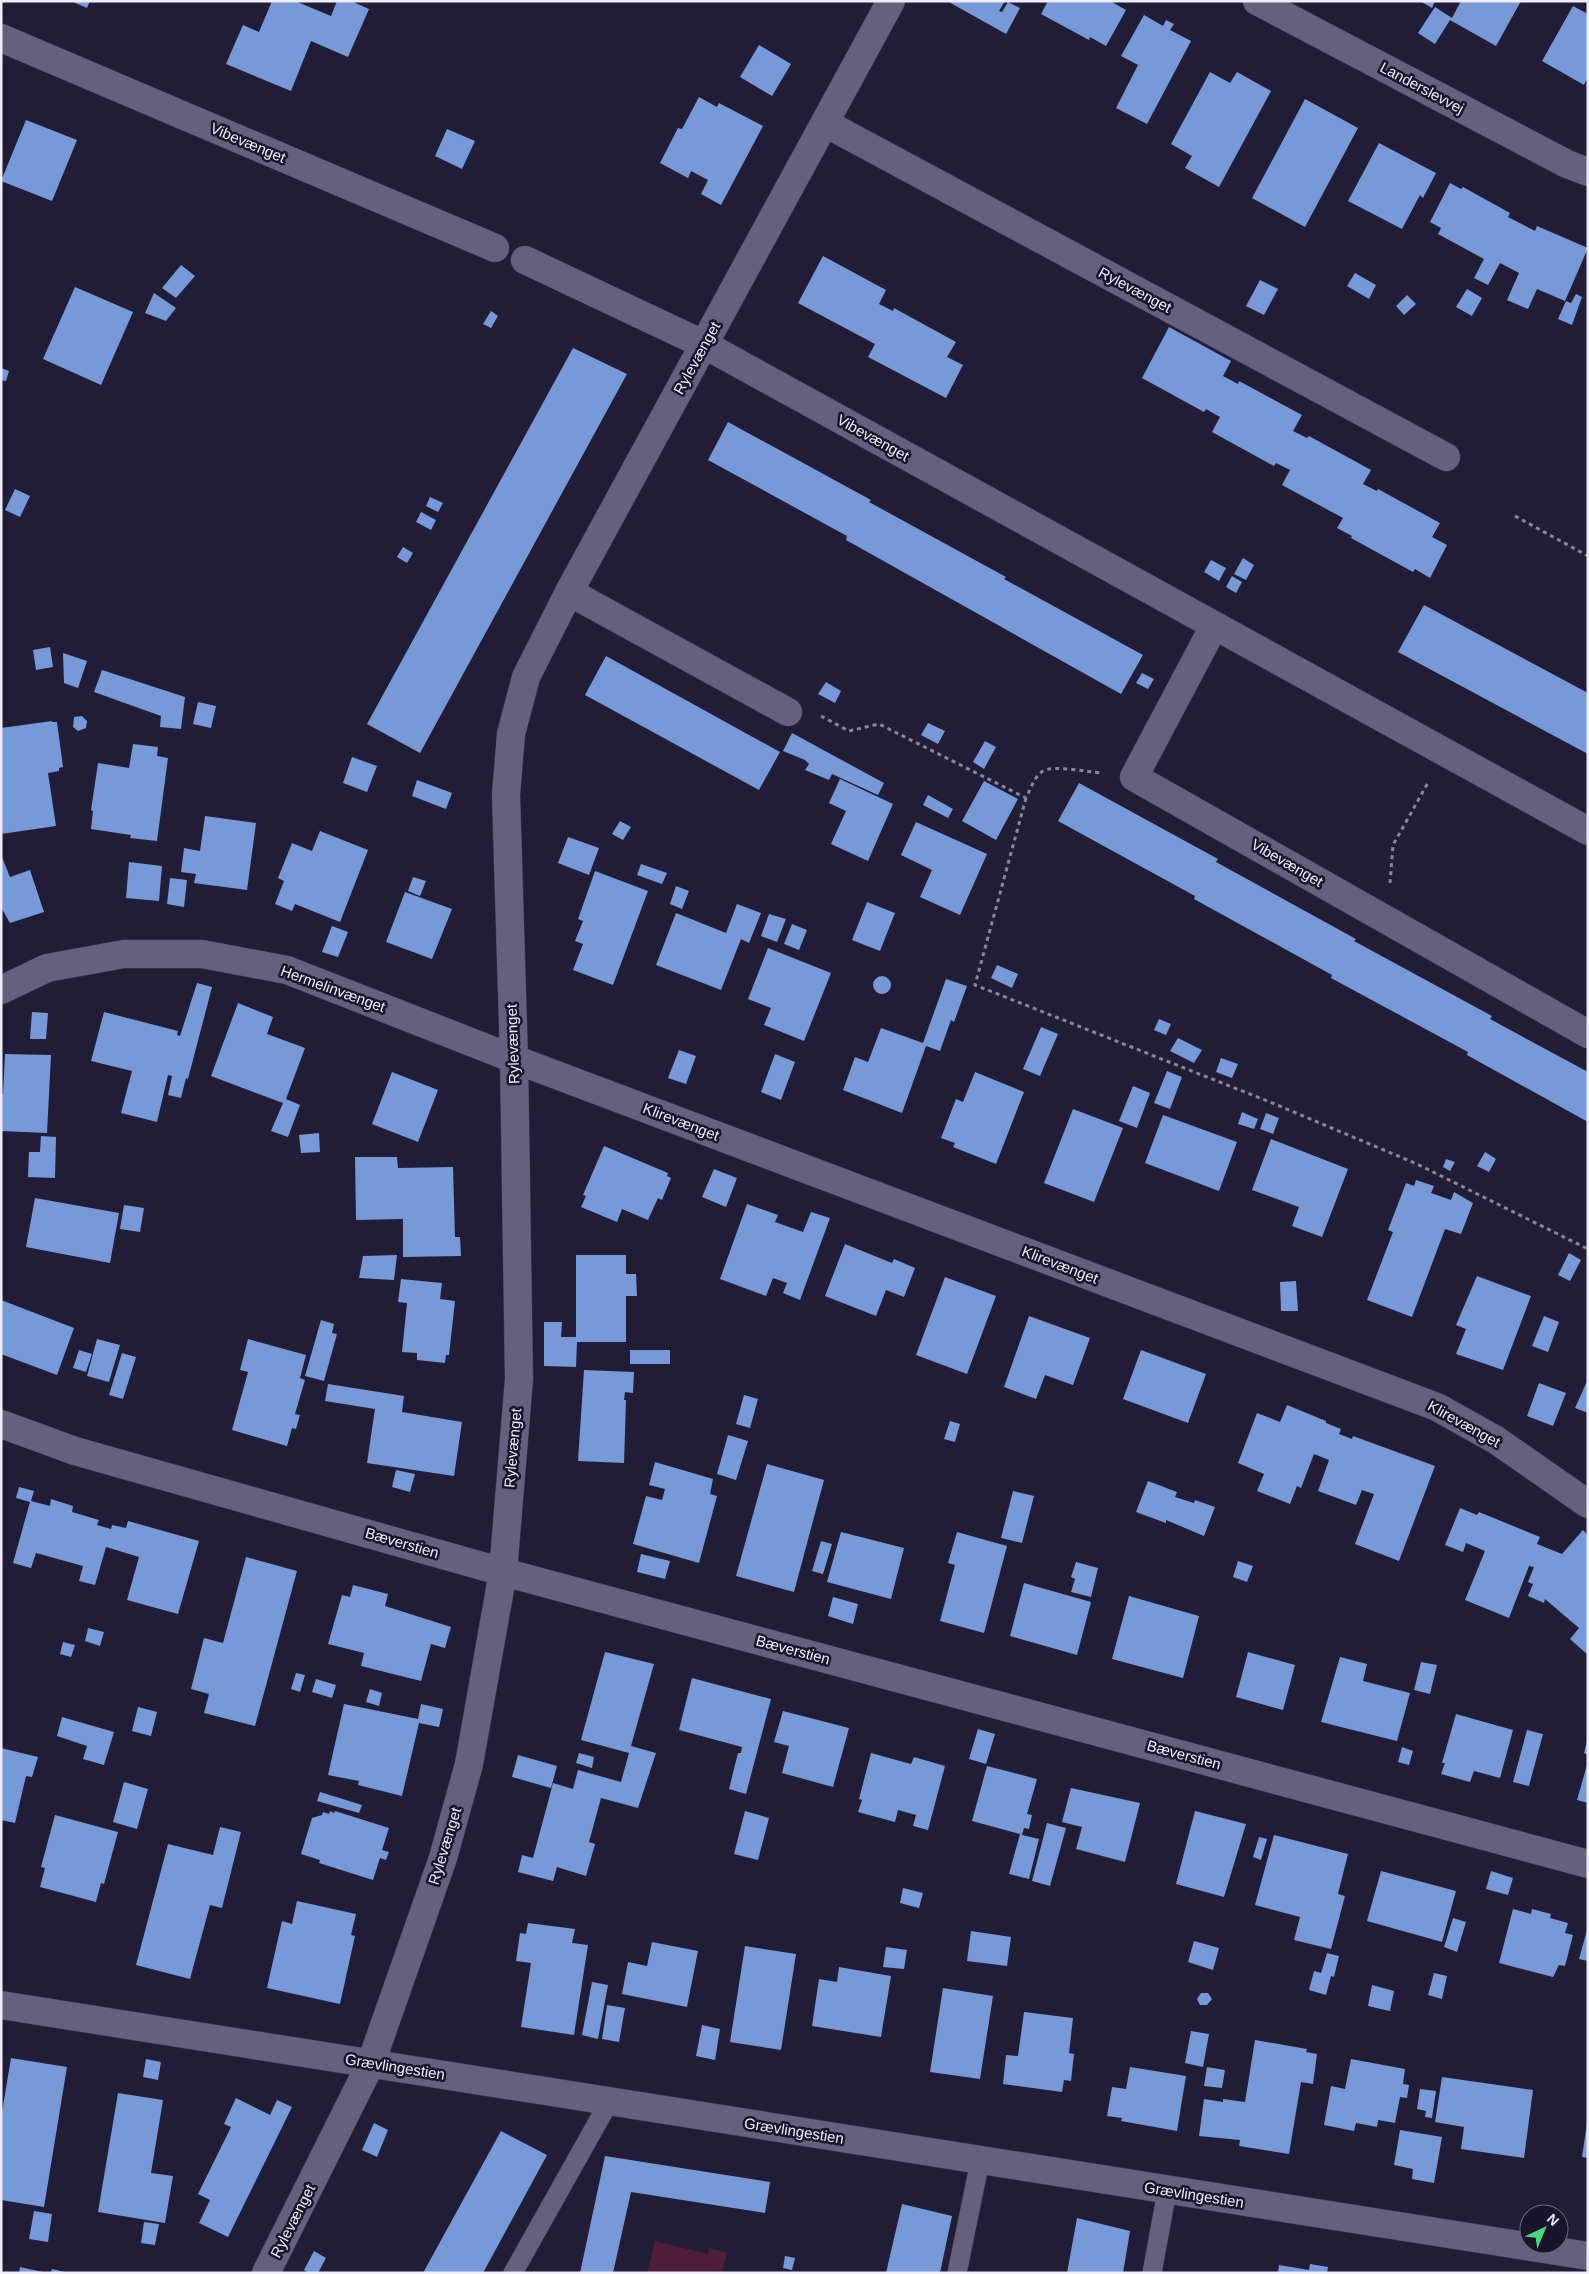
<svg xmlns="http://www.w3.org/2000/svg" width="1589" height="2274" font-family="Arial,sans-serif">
<rect width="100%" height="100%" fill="#221d36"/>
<path fill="#4d1d39" d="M655 2241 708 2254 709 2248 727 2253 722 2272 713 2270 712 2273H647Z"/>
<path fill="#7899d7" d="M71 1H90L87 8Z
M272 1H295L331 16 337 1H351L369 9 348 57 311 41 291 91 226 64 243 25 259 32Z
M947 1H1005L999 11 1002 12 1008 2 1020 8 1006 34Z
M1048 1H1110L1126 10 1106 46 1090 37 1089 40 1041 14Z
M1420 1H1435L1432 8Z
M1461 1H1521L1496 46 1450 20 1435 44 1418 33 1435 7 1452 18Z
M1573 6 1588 14V77L1584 85 1542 61Z
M1144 15 1163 26 1166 20 1174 24 1170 30 1191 41 1147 124 1116 108 1138 65 1121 56Z
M759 45 791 64 772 96 740 77Z
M1210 72 1230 83 1237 72 1271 91 1219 187 1185 168 1192 156 1171 144Z
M699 97 717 107 719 103 763 126 721 205 701 194 708 180 691 171 688 178 660 163 678 128 682 129Z
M1305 99 1358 128 1305 227 1252 198Z
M26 120 77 140 52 201 1 181Z
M447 129 475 141 462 169 435 156Z
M1379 143 1436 173 1423 198 1420 195 1402 229 1348 201Z
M1450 183 1461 189 1463 187 1510 213 1508 217 1535 231 1537 226 1588 248 1565 301 1537 289 1528 309 1507 300 1519 273 1500 263 1488 285 1474 278 1484 259 1438 234 1441 228 1430 222Z
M823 256 886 290 879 304 893 311 894 308 956 342 947 357 963 365 946 398 868 357 875 344 798 303Z
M181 265 195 276 176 298 162 288Z
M1355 273 1376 285 1369 299 1347 286Z
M1260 280 1278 289 1264 315 1246 306Z
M75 287 133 312 101 385 43 359Z
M1467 289 1482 298 1472 316 1456 307Z
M154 293 176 308 166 321 145 313Z
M1576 294 1582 297 1572 325 1558 319 1566 301 1571 303Z
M1407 295 1416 304 1404 315 1396 306Z
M491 311 498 316 491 328 483 324Z
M1169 327 1231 361 1223 376 1238 384 1239 381 1302 415 1293 431 1307 438 1309 436 1371 470 1363 484 1377 491 1378 489 1440 523 1432 537 1447 545 1430 578 1415 569 1413 572 1351 538 1352 536 1337 528 1343 518 1282 485 1290 470 1276 463 1274 466 1212 432 1220 417 1206 409 1204 412 1142 378Z
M573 348 627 374 420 753 367 724Z
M1 368 9 371 6 381 1 380Z
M728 422 871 500 869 502 1006 577 1004 579 1143 655 1121 694 846 540 847 536 708 460Z
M15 489 30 496 20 517 5 510Z
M430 497 443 503 438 512 426 506Z
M421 512 436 520 431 530 416 522Z
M403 547 413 553 407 563 397 557Z
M1243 558 1254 565 1246 580 1234 574Z
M1211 560 1226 568 1219 581 1204 572Z
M1232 576 1242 582 1236 593 1226 587Z
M1424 605 1588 693V754L1398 652Z
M50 647 53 667 36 670 33 650Z
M63 653 87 661 78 688 64 683Z
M606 656 780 752 759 790 585 695Z
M102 670 185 697 181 729 160 727 161 716 94 692Z
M1142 673 1154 679 1148 689 1136 683Z
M826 682 841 691 835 703 818 694Z
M198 702 216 706 211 728 193 724Z
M82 716 87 721 86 728 78 731 73 727 74 717Z
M52 721V722H57L63 767 59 768V771L48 773 56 826 1 834V728Z
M928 723 945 731 938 744 921 735Z
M792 733 884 783 878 795 832 774 829 780 805 770 809 764 805 760 783 751Z
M985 741 996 747 984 769 973 762Z
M133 744 158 747 157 756 168 758 157 841 130 838 131 835 91 829 93 811 91 810 98 763 129 768Z
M352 757 377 766 367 792 343 783Z
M840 779 893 804 868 861 831 844 846 811 829 803Z
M417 780 452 793 446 809 412 796Z
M984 781 1018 799 996 840 962 821Z
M1079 783 1218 859 1216 862 1356 939 1354 941 1492 1016 1490 1019 1588 1072V1122L1467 1055 1468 1052 1331 978 1332 975 1194 899 1195 896 1058 821Z
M928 795 953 809 948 818 923 805Z
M205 816 256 823 247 890 194 883 196 874 181 872 184 848 200 851Z
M620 821 631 827 623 840 612 834Z
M916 822 987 854 960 915 920 897 932 870 901 855Z
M320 831 368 850 340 922 295 904 292 911 275 904 284 881 278 878 292 843 312 851Z
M568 837 599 848 589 875 558 863Z
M1 855 10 877 30 870 44 912 10 923 1 907Z
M129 862 162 866 159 901 126 898Z
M641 864 667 873 662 884 637 875Z
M595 871 648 891 613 985 573 970 583 944 575 941 583 921 578 919Z
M413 877 426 881 420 896 408 891Z
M170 878 187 880 184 907 167 904Z
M676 886 689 891 682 909 670 904Z
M405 892 452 909 432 959 386 942Z
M867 902 895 913 880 951 852 940Z
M737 904 761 913 749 943 741 939 721 990 656 965 676 913 726 933Z
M769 914 786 919 777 942 761 936Z
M792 924 807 930 799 950 784 944Z
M332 926 348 932 338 957 322 952Z
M768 948 831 973 804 1041 764 1025 771 1008 748 999Z
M997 965 1018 974 1012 988 991 978Z
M873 985a9 9 0 1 1 18 0a9 9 0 1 1-18 0Z
M946 979 967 986 954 1022 951 1020 940 1051 926 1046 902 1113 843 1090 855 1057 868 1062 881 1028 923 1043Z
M197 983 212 987 188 1079 186 1078 181 1098 168 1095 172 1076 168 1075 157 1122 121 1113 132 1071 91 1061 104 1012 178 1031 177 1035 180 1036Z
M238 1003 273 1017 267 1034 305 1048 286 1099 300 1105 288 1137 271 1131 283 1103 211 1076Z
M32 1012 48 1013 46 1039H30Z
M1159 1019 1171 1024 1166 1035 1154 1030Z
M1041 1027 1058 1034 1040 1076 1023 1069Z
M1178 1038 1202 1050 1194 1063 1170 1051Z
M679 1050 696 1056 686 1084 668 1078Z
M5 1054 51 1055 47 1133 1 1131V1094H3Z
M775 1054 795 1062 781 1100 761 1092Z
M1221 1058 1238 1064 1232 1078 1216 1072Z
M1167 1071 1182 1077 1170 1109 1154 1103Z
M392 1072 438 1090 418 1142 372 1124Z
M975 1072 1024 1092 996 1164 953 1147 955 1143 941 1138 956 1099 963 1102Z
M1133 1086 1150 1093 1137 1128 1119 1121Z
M1073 1109 1123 1128 1094 1202 1044 1183Z
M1242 1112 1258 1119 1254 1129 1238 1124Z
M1266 1113 1279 1118 1273 1134 1260 1129Z
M1163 1115 1237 1142 1219 1191 1145 1163Z
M319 1133 320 1152 301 1153 299 1135Z
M41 1136 56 1137 55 1178 28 1177 29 1152H40Z
M1271 1139 1348 1169 1322 1237 1292 1226 1299 1207 1252 1190Z
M604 1146 668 1173 667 1176 671 1178 662 1200 658 1198 648 1220 622 1209 617 1222 581 1207 586 1196 583 1195Z
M1485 1152 1496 1159 1489 1172 1477 1166Z
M355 1157H397L398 1168 453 1167 455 1237H460L461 1256 403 1257V1219L356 1220Z
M1446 1159 1455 1162 1450 1171 1443 1167Z
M714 1169 737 1178 726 1207 702 1197Z
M1416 1180 1434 1186 1431 1193 1451 1200 1454 1192 1473 1203 1461 1234 1445 1229 1412 1317 1367 1300 1393 1232 1388 1230 1406 1183 1414 1186Z
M35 1198 119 1213 110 1263 26 1247Z
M747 1204 778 1215 775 1222 803 1232 811 1212 830 1218 800 1300 783 1293 787 1283 773 1278 766 1296 720 1279Z
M124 1205 144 1208 140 1232 120 1229Z
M845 1244 892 1263 894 1259 915 1268 904 1297 886 1290 876 1316 825 1296Z
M1569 1253 1581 1260 1570 1281 1558 1275Z
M397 1255 394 1280 359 1278 363 1256Z
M576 1255H626V1274H636L637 1296H626V1342H577L576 1367 544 1366V1322H562L561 1337H576Z
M1477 1276 1531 1296 1503 1370 1456 1354 1466 1329 1456 1325Z
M945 1277 996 1296 967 1374 916 1355Z
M401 1279 442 1283 440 1299 455 1301 449 1355H446L445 1363 417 1360V1353L402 1352 407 1303 398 1302Z
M1296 1281 1298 1311H1281L1280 1282Z
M1 1300 74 1328 57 1375 1 1354Z
M1029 1316 1090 1338 1073 1385 1045 1375 1036 1399 1004 1387Z
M1544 1316 1559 1322 1548 1352 1532 1346Z
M321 1320 334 1324 332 1333 337 1334 324 1381 305 1376Z
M97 1339 120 1345 109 1382 87 1376Z
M248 1339 306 1355 300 1378 305 1380 295 1414 300 1415 296 1429 292 1428 287 1446 232 1430 248 1372 240 1370Z
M79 1350 92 1354 86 1372 73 1368Z
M630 1350H670V1364H630Z
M1141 1350 1206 1374 1188 1423 1123 1399Z
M122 1353 136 1357 123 1399 109 1395Z
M584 1370 634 1372 633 1393 625 1392 624 1400H626L624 1463 578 1461Z
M1588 1379V1413L1575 1408Z
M1539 1383 1566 1393 1553 1426 1527 1416Z
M328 1384 404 1396 402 1412 462 1422 454 1476 367 1463 375 1409 325 1401Z
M744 1395 758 1399 750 1428 736 1424Z
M1287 1405 1326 1421V1423L1341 1429 1339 1434 1352 1439 1353 1436 1435 1466 1399 1561 1355 1544 1374 1494 1362 1490 1356 1505 1318 1491 1329 1460 1314 1454 1301 1488 1297 1486 1290 1504 1257 1491 1264 1474 1238 1463 1257 1413 1280 1422Z
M950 1421 960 1424 955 1442 944 1439Z
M728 1435 748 1441 736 1480 717 1474Z
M655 1462 713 1479 710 1494 717 1496 699 1563 633 1544 646 1496 662 1500 665 1489 649 1485Z
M767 1464 824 1480 794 1592 736 1576Z
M396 1470 415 1474 410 1492 392 1487Z
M1148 1481 1177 1492 1175 1497 1194 1503 1195 1500 1215 1507 1204 1536 1166 1520V1523L1136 1512Z
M19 1487 34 1491 31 1501 50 1506 51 1499 73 1506 72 1512 99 1520 97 1525 111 1529 112 1525 126 1528 128 1521 199 1541 178 1614 127 1600 139 1557 106 1547 95 1585 79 1581 83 1566 36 1553 31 1568 13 1563 30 1502 16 1498Z
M1013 1491 1034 1496 1022 1543 1001 1538Z
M1460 1508 1477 1515 1479 1512 1540 1537 1537 1544 1562 1554 1583 1530 1588 1535V1655L1570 1639 1579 1628 1545 1599 1544 1603 1528 1596 1533 1584 1528 1582 1534 1567 1529 1566 1509 1618 1465 1600 1485 1551 1466 1543 1463 1552 1445 1545Z
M841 1532 904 1548 891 1599 827 1582Z
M957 1532 1007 1546 984 1633 940 1621 955 1565 948 1563Z
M821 1541 832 1544 823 1574 812 1571Z
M641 1554 670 1561 665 1579 637 1572Z
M246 1557 297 1571 255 1726 204 1713 209 1694 191 1689 204 1638 223 1643Z
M1238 1561 1253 1566 1247 1582 1233 1577Z
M1076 1562 1098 1568 1091 1597 1071 1592 1075 1579 1071 1577Z
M1024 1583 1091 1602 1077 1655 1010 1636Z
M353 1585 388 1594 385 1606 451 1627 445 1648 431 1644 421 1681 361 1666 364 1653 328 1644 342 1595 350 1597Z
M1129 1596 1199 1616 1183 1678 1112 1659Z
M833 1597 858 1604 853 1624 828 1616Z
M88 1628 104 1632 100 1646 85 1641Z
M63 1642 75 1645 71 1657 60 1654Z
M605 1652 654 1664 631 1746 656 1753 638 1808 601 1798 589 1842 595 1844 586 1876 557 1867 553 1881 518 1872 522 1855 533 1858 553 1783 573 1789 578 1770 621 1782 629 1753 581 1740Z
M1248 1652 1295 1665 1283 1710 1236 1697Z
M1340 1657 1367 1664 1363 1681 1410 1693 1397 1741 1321 1722Z
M1421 1662 1437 1665 1430 1694 1414 1690Z
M296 1673 305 1675 300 1692 291 1689Z
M692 1678 771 1699 746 1794 729 1789 738 1753H741L742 1747 679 1730Z
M316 1679 336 1685 332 1698 312 1692Z
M370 1689 382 1693 379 1706 366 1702Z
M344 1704 418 1719 421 1704 443 1709 439 1727 419 1723 402 1796 358 1785 359 1781 328 1775Z
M138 1707 157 1712 151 1736 132 1731Z
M783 1711 849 1728 833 1787 782 1773 789 1746 774 1742Z
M1456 1714 1513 1730 1500 1778 1474 1771 1470 1782 1441 1774 1445 1763H1442Z
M62 1717 114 1732 104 1765 83 1759 87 1746 57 1736Z
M978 1729 995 1734 986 1764 969 1759Z
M1527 1730 1543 1734 1529 1786 1513 1782Z
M1587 1741H1588V1755L1584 1753Z
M1402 1747 1413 1751 1409 1765 1398 1762Z
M1 1748 38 1757 32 1777 26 1776 15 1823 1 1820Z
M579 1753 594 1757 592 1768 576 1763Z
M871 1753 911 1764 914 1757 945 1766 928 1830 913 1826 916 1815 898 1810 895 1822 858 1812 862 1800 859 1799Z
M518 1755 557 1766 551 1788 512 1777Z
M1587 1765H1588V1803L1577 1800Z
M987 1766 1037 1779 1027 1814 1032 1815 1029 1829 1024 1828 1022 1835 1039 1839 1029 1879 1009 1874 1020 1834 972 1821Z
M124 1782 148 1789 137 1829 113 1822Z
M1071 1788 1140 1803 1125 1862 1076 1849 1082 1827 1062 1822Z
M320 1792 362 1805 359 1813 317 1801Z
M330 1811 334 1813 335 1811 389 1828 382 1850 389 1852 386 1860 380 1858 373 1880 319 1863 320 1860 301 1854 312 1818 322 1815 323 1812 329 1814Z
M745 1811 769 1818 758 1860 734 1854Z
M1195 1811 1246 1824 1224 1897 1176 1884Z
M55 1815 118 1832 104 1884 101 1883 96 1902 40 1887 45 1868 41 1867Z
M1047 1823 1066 1828 1050 1886 1032 1881Z
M220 1827 241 1832 222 1908 210 1905 190 1979 136 1965 168 1844 213 1855Z
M1274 1835 1348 1854 1338 1894 1345 1896 1331 1949 1294 1940 1300 1917 1255 1905Z
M1259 1837 1267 1839 1261 1860 1253 1857Z
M1381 1871 1456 1891 1442 1942 1367 1921Z
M1491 1871 1513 1878 1508 1895 1486 1889Z
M903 1888 923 1893 919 1908 900 1903Z
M297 1901 356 1914 351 1935 355 1936 340 2004 267 1988 282 1921 292 1924Z
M1513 1909 1531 1914 1532 1909 1551 1914 1550 1918 1568 1923 1565 1933 1573 1935 1565 1966 1559 1965 1553 1977 1499 1963Z
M1453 1918 1466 1922 1457 1952 1444 1947Z
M528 1923 575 1929 572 1943 588 1945 574 2035 521 2027 531 1963 516 1961 520 1933 526 1934Z
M1587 1930H1588V1961L1579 1959Z
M971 1931 1011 1937 1007 1966 967 1961Z
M1194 1941 1219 1948 1213 1970 1188 1962Z
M652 1942 698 1951 687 2007 622 1994 628 1962 647 1966Z
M745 1946 796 1954 781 2050 730 2042Z
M886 1947 907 1950 904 1969 883 1967Z
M1327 1953 1339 1956 1334 1977 1331 1976 1326 1995 1309 1990 1314 1971 1321 1973Z
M839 1967 891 1976 881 2037 812 2026 819 1979 837 1982Z
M1434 1973 1447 1976 1442 1999 1428 1995Z
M592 1982 608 1985 598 2039 582 2035Z
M1372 1985 1394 1991 1390 2011 1368 2006Z
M943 1988 993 1996 980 2079 930 2072Z
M1201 1993H1208L1212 1999 1207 2005H1200L1197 1999Z
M607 2005 625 2008 619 2042 602 2039Z
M1024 2012 1073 2018 1069 2053 1074 2054 1071 2081 1064 2080 1062 2092 1003 2084 1006 2055 1018 2056Z
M702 2025 720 2029 715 2060 696 2056Z
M1191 2031 1209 2034 1203 2067 1185 2063Z
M1255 2040 1307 2049 1306 2052 1317 2054 1313 2084 1301 2082 1289 2154 1239 2146 1240 2140 1199 2136 1204 2099 1223 2102V2099L1245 2102Z
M11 2058 67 2067 44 2207 1 2200V2118Z
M146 2059 161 2062 158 2080 143 2077Z
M1351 2059 1405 2069 1403 2084 1409 2085 1407 2098 1400 2097 1395 2123 1378 2120 1377 2127 1356 2123 1354 2131 1324 2125 1331 2086 1345 2089Z
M1130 2067 1186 2076 1177 2131 1121 2121 1122 2118 1107 2116 1112 2087 1126 2089Z
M1207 2067 1225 2070 1222 2088 1204 2086Z
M1442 2077 1533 2090 1524 2158 1461 2149 1464 2127 1435 2122Z
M1420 2089 1436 2091 1432 2118 1425 2117 1426 2111 1417 2109Z
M118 2093 163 2100 151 2173 173 2176 165 2223 98 2212Z
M236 2098 270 2115 277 2100 292 2107 228 2237 199 2223 210 2200 198 2194 231 2127 224 2124Z
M374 2123 388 2130 377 2157 362 2150Z
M1587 2123H1588V2158L1582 2157Z
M1400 2130 1442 2137 1434 2183 1412 2179 1413 2169 1394 2165Z
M501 2131 547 2155 483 2273H423Z
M605 2156 770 2182 765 2213 631 2192 613 2273H580Z
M902 2204 952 2216 940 2273H886Z
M34 2211 52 2214 48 2242 29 2239Z
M1077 2218 1130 2231 1123 2273H1067Z
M144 2222 159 2224 155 2245 141 2243Z
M314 2251 326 2258 318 2273H309L304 2270Z
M785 2256 795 2258 792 2270 783 2268Z
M1310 2264 1328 2267 1327 2273H1278L1279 2265 1309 2270Z
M20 2267 43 2272V2273H19Z
M52 2269 65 2272V2273H51Z"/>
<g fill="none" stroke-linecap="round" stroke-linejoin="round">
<g stroke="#3e394e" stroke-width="20">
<path id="service" d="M513 2273 609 2102
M957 2273 980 2161
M1152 2273 1167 2191"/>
</g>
<g stroke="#3e394e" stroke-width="29">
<path id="minor" d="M1257 1 1567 164 1588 172
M1 38 495 248
M825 123 1446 457
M525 260 705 345 1588 831
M569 592 788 712
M1214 626 1134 777 1588 1034
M1 990 47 968 124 954H202L287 970 514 1059 1437 1407 1496 1440 1588 1504
M1 1424 75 1451 503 1572 1588 1864
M1 2005 1588 2256
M266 2273 371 2063 443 1858 469 1764 503 1572 519 1379 514 1059 506 795 511 734 526 677 569 592 891 1"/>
</g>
<path stroke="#89869b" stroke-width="3" stroke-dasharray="4 4" stroke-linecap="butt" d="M1515 516 1588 556
M821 716 849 731 879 724 1026 798C1031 788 1034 777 1043 771 1052 765 1089 772 1101 773
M1026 798 975 985 1270 1102 1417 1164 1588 1249
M1390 883 1393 845 1429 781"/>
<use href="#service" stroke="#64607e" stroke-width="19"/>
<use href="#minor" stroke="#64607e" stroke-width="28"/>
</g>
<g text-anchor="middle" stroke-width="5" stroke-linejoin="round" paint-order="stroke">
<g font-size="15" fill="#eeecfd" stroke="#18142c">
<text transform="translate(1422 88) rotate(28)" y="5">Landerslevvej</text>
<text transform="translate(248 143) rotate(23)" y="5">Vibevænget</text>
<text transform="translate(1135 290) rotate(28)" y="5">Rylevænget</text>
<text transform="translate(697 358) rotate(-61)" y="5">Rylevænget</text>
<text transform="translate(873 438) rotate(29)" y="5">Vibevænget</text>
<text transform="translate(1287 863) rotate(30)" y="5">Vibevænget</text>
<text transform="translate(333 989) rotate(20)" y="5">Hermelinvænget</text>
<text transform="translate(513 1044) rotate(-92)" y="5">Rylevænget</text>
<text transform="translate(681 1122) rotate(21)" y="5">Klirevænget</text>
<text transform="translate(1060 1265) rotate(21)" y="5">Klirevænget</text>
<text transform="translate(1464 1424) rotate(29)" y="5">Klirevænget</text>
<text transform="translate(513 1448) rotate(-85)" y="5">Rylevænget</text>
<text transform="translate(402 1543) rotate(16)" y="5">Bæverstien</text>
<text transform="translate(793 1650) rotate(15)" y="5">Bæverstien</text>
<text transform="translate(1184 1755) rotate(15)" y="5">Bæverstien</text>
<text transform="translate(445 1846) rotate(-73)" y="5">Rylevænget</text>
<text transform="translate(395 2067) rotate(9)" y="5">Grævlingestien</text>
<text transform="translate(794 2131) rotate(9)" y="5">Grævlingestien</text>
<text transform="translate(1194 2195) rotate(9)" y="5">Grævlingestien</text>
<text transform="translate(293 2221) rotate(-63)" y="5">Rylevænget</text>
</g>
</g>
<rect width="1589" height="2274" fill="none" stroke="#eeecfd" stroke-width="5"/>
<g transform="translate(1544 2229) rotate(44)"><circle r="24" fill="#18142c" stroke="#6e6a80"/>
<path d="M0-4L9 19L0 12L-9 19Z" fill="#4bd677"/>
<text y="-8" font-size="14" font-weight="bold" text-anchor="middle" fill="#eeecfd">N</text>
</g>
</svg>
